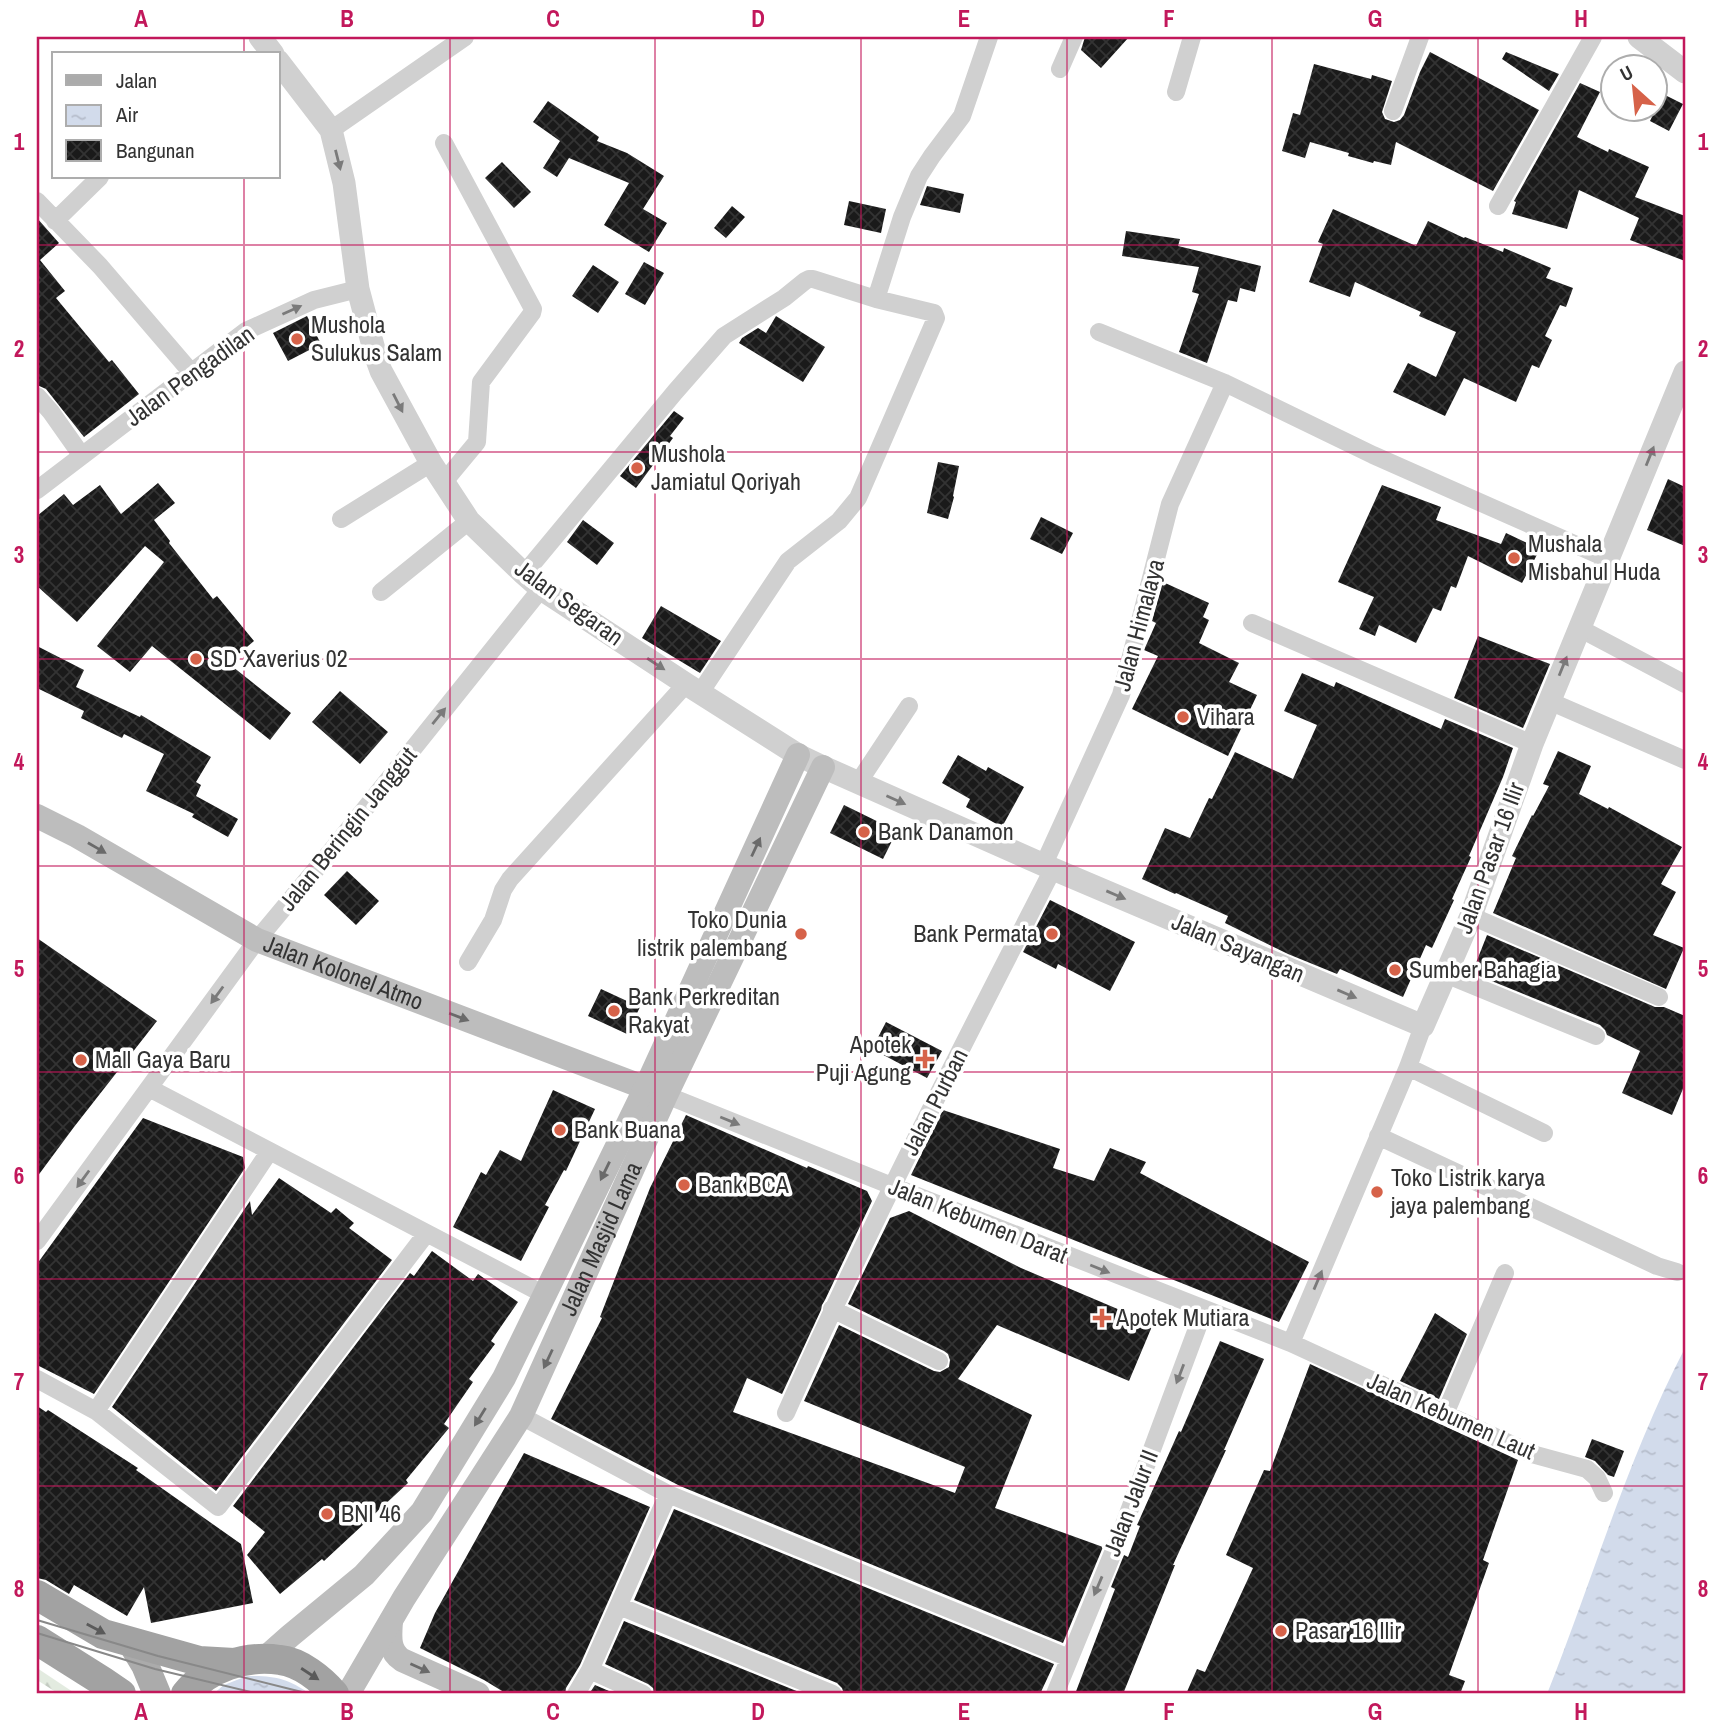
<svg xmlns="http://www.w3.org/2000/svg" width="1722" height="1731" font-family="'Archivo Narrow',sans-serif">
<defs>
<pattern id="forest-firs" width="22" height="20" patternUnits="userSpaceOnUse" patternTransform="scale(1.75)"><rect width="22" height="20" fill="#e3ebe0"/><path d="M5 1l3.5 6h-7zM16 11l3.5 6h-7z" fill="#c3cac1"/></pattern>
<pattern id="water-ripples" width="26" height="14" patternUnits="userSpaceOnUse" patternTransform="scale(1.75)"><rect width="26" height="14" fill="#d2dbeb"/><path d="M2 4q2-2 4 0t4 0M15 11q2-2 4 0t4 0" fill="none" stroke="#b5bcca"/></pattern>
<pattern id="building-cross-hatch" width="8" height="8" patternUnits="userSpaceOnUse" patternTransform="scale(1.75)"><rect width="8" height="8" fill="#1a1a1a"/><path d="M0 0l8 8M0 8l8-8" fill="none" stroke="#333"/></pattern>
</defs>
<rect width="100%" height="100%" fill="#fff"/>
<path fill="url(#forest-firs)" d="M37 1669V1668L76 1694H59L37 1680Z"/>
<path fill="url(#water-ripples)" d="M1685 1348V1694H1547C1593 1579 1627 1459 1685 1348Z
M247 1676C276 1676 287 1678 310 1694H213L224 1685Z"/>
<path fill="url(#building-cross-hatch)" d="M1085 37H1129L1101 68 1081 50Z
M1430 52 1539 110 1493 191 1396 142 1391 165 1374 161 1373 163 1348 156 1349 153 1310 142 1305 158 1282 151 1293 113 1300 115 1314 64 1371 79 1372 75 1392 81 1382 112 1385 119 1394 122 1400 120 1404 115 1420 72Z
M1506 52 1559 74 1549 91 1502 59Z
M1580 83 1600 92 1577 137 1608 152 1609 149 1649 167 1635 197 1685 216V261L1630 240 1639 218 1579 190 1567 229 1512 214 1516 202 1514 201Z
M1663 94 1683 104 1669 131 1650 121Z
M548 101 599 137 597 141 627 153 664 176 643 209 667 223 649 252 604 225 629 183 569 158 557 177 543 168 560 141 533 122Z
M502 162 531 192 514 208 485 178Z
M927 186 964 194 960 213 920 205Z
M849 201 886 209 881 233 844 225Z
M732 206 745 217 726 238 714 228Z
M1333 209 1416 246 1428 221 1464 238 1465 237 1503 252 1504 248 1551 268 1546 278 1573 288 1566 307 1560 305 1545 336 1552 340 1539 368 1532 365 1516 402 1464 378 1445 416 1393 392 1408 363 1436 377 1456 332 1419 316 1421 312 1355 282 1350 297 1309 282 1323 244 1318 242Z
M37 218 59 243 40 260 65 291 56 298 109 362 112 360 139 394 84 437 46 389 37 385Z
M1126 231 1180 239 1178 246 1261 266 1255 292 1240 288 1237 302 1228 300 1207 363 1179 352 1199 294 1192 292 1199 267 1122 256Z
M644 262 664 273 645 305 625 294Z
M593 265 619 282 598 313 572 296Z
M307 316 321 344 288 361 273 333Z
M776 316 825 347 803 382 739 343 742 338 758 328 766 333Z
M674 411 684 418 670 436 673 438 636 488 620 476Z
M938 462 959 466 953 496 954 497 948 519 927 513Z
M1668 479 1685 487V546L1647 530Z
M158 483 175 503 154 520 170 541 169 543 213 599 217 596 254 641 228 663 291 713 270 740 152 646 130 672 97 646 164 562 145 546 77 622 37 586V516L64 494 73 505 100 485 121 514Z
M1382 485 1441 507 1436 520 1501 544 1506 533 1540 549 1522 583 1468 556 1456 588 1451 586 1441 611 1433 608 1416 643 1379 625 1375 636 1359 629 1374 597 1338 582Z
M1041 517 1073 533 1062 554 1030 539Z
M583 520 614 543 597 565 567 542Z
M1163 582 1209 603 1203 617 1209 620 1199 643 1239 663 1229 682 1257 695 1228 756 1132 709 1158 656 1144 650 1156 623 1152 621Z
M661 606 721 641 700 673 642 638Z
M1478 636 1550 664 1523 728 1454 698Z
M37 646 84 670 76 687 140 717 141 715 211 757 196 782 201 785 196 796 238 819 228 837 192 817 194 814 146 791 164 754 124 734 122 738 81 718 84 711 37 688Z
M1302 673 1334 687 1336 682 1441 729 1445 719 1513 748 1503 777 1469 856 1471 857 1452 899 1454 900 1432 948 1426 945 1403 997 1340 969 1337 974 1288 954 1225 923 1228 916 1176 893 1175 894 1142 879 1165 828 1190 838 1209 798 1212 799 1235 752 1293 779 1317 725 1284 711Z
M340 691 388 732 360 764 312 722Z
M1558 751 1591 766 1579 794 1608 809 1609 807 1682 847 1661 884 1676 892 1653 935 1684 948 1666 989 1493 913 1516 858 1512 856 1532 815 1533 816 1549 786 1543 784Z
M958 755 986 771 988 767 1024 787 1002 827 966 807 970 799 942 783Z
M844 805 897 831 883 859 830 833Z
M347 871 379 901 356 925 324 895Z
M1050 900 1135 942 1110 991 1058 964 1056 969 1023 952Z
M1487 935 1655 1007H1664L1685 1016V1084L1672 1115 1622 1093 1640 1051 1607 1035 1605 1030 1600 1025 1472 973Z
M37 938 157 1021 74 1127 37 1177Z
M601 989 640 1007 627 1034 588 1016Z
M886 1022 942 1051 927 1078 872 1049Z
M553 1090 595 1109 566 1171 564 1170 545 1205 549 1207 521 1261 453 1227 481 1172 486 1175 500 1150 521 1161Z
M943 1110 1060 1149 1053 1168 1094 1181 1110 1148 1146 1162 1140 1173 1309 1262 1279 1322 911 1175Z
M686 1115 807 1168 808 1166 867 1191 872 1201 825 1300 822 1305 821 1310 782 1394 747 1378 733 1412 955 1493 965 1467 804 1401 839 1325 934 1371 940 1372 949 1367 950 1360 948 1354 944 1351 848 1304 890 1218 909 1211 1021 1268 1153 1324 1129 1381 997 1325 958 1379 1032 1415 995 1508 1103 1547 1063 1643 680 1486 551 1419 602 1318 600 1317 650 1188Z
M143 1118 243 1157 245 1168 94 1394 37 1365V1264Z
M279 1178 331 1213 336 1208 354 1223 349 1228 392 1260 216 1491 112 1407 250 1201 252 1215Z
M432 1251 473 1281 478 1274 518 1302 491 1341 495 1344 469 1379 473 1382 444 1424 449 1428 406 1480 408 1483 324 1561 322 1559 280 1594 247 1555 265 1532 233 1506 410 1273 414 1276Z
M1435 1313 1467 1334 1439 1399 1400 1381Z
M1220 1341 1264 1359 1224 1450H1226L1173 1565H1175L1123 1694H1075L1115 1589 1111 1587 1124 1555 1128 1557 1140 1526 1137 1525 1179 1431 1181 1432Z
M1310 1364 1518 1460 1483 1560 1489 1563 1449 1675 1465 1681 1460 1694H1186L1197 1669 1205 1672 1253 1568 1226 1555 1264 1470 1270 1471Z
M37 1406 46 1412 48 1410 138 1468 136 1470 241 1544 253 1603 151 1623 144 1587 127 1616 74 1585 69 1594 46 1580 37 1578Z
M1592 1439 1624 1451 1614 1477 1608 1475 1595 1461 1585 1457Z
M524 1453 650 1507 580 1665 566 1688 565 1694H507L484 1680 420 1648 435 1613Z
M674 1509 1054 1664 1040 1694H844L842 1688 837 1683 634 1600Z
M624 1621 804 1694H654L653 1688 648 1684 605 1664Z
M595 1685 616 1694H589Z"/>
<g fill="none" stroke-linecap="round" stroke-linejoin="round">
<path stroke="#d0d0d0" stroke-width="18" d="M1060 69 1074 37
M1176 92 1192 37
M1393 111 1420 37
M331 130 465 37
M37 201 100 266 191 372
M1498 206 1593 37
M55 221 100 177
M876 299 902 217 919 176 932 156 962 116 989 37
M1099 332 1225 383 1373 455 1608 559
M37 396 51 412 82 456
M443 483 477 442 481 382 532 313 533 309 444 143
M37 490 246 331 314 300 358 289
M341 519 431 463
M524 574 675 392 724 336 784 298 805 281 809 279H813L876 299 934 313 936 318 858 498 839 521 788 561 700 693
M381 592 469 521
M1252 623 1532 744
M1579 628 1685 684
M1549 701 1685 760
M858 783 909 706
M1044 864 1121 695 1170 504 1225 383
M1471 916 1659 997
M468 962 493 920 503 890 510 879 686 684
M1445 974 1596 1036
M1408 1067 1544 1133
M149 1088 545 1295
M666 1095 892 1186 1291 1343 1532 1454 1587 1469 1597 1478 1604 1493
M1378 1136 1657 1266 1677 1272
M37 1241 257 940 332 850 541 589
M832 1309 939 1361
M1291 1343 1408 1067 1423 1026
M37 1379 96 1411 218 1507 426 1234
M96 1411 269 1152
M786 1413C868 1228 961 1049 1053 869
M1445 1414 1505 1273
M521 1416 668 1494 1069 1658
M619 1606 833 1694
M590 1670 643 1694
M576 1694 590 1670 668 1494
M1055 1694 1119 1538 1204 1310"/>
<path stroke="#d0d0d0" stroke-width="23" d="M260 37 273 54
M1639 37 1685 72
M278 61 331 130 344 183 358 289 376 357 381 371 431 463 469 521 524 574 541 589 686 684 798 755 823 767 1053 869 1423 1026 1471 916 1532 744 1685 372"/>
<g stroke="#bdbdbd" stroke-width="24">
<path id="s1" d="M37 816 77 836 257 940 659 1093"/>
<path d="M391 1621C390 1636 388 1651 402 1660L478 1694"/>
<path d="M264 1659 290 1636 364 1575 422 1512 504 1378 646 1087 798 755"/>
<path id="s2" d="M348 1694 404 1598 521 1416 666 1095 823 767"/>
</g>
<path stroke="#ababab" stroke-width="28" d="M131 1642 145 1665 157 1694"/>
<path stroke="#a2a2a2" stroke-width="30" d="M37 1595 103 1634 199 1661 234 1663
M37 1640 102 1681 121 1694
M186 1694C208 1667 246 1655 280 1660 300 1662 321 1679 334 1694"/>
<path stroke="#888" stroke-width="2" d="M37 1620 158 1656 310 1694
M37 1633 155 1669 259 1694"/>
</g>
<defs><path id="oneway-solid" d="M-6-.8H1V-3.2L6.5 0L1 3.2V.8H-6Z" transform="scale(1.75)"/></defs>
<g fill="#7a7a7a">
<use href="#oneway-solid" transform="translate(338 160) rotate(76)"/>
<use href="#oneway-solid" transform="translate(292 310) rotate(-24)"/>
<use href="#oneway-solid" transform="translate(398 403) rotate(63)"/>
<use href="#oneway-solid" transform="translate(1650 456) rotate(-68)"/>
<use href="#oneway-solid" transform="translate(656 664) rotate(33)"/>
<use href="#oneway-solid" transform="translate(1563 666) rotate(-68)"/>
<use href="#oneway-solid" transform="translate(439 716) rotate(-51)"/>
<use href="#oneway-solid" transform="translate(896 800) rotate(24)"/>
<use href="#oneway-solid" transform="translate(1116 895) rotate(23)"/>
<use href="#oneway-solid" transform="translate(1347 994) rotate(23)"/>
<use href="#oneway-solid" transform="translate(217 995) rotate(126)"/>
<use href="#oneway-solid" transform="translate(730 1121) rotate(22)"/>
<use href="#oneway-solid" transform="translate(83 1179) rotate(126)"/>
<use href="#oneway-solid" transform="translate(1100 1269) rotate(22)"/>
<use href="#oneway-solid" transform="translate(1318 1280) rotate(-67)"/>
<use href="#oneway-solid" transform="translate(1180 1374) rotate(111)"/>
<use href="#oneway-solid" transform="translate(1098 1586) rotate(113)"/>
</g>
<g fill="#6a6a6a">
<use href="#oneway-solid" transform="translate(756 847) rotate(-65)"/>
<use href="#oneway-solid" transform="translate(97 848) rotate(30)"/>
<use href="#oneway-solid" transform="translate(459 1017) rotate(21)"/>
<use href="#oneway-solid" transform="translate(605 1171) rotate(116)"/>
<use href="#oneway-solid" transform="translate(548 1359) rotate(115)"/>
<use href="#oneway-solid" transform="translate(480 1417) rotate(122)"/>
<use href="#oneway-solid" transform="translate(420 1668) rotate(24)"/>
</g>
<g fill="#5a5a5a">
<use href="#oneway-solid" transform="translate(96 1629) rotate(28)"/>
<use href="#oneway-solid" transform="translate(310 1674) rotate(33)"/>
</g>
<path fill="none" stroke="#c2185b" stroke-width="2" stroke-opacity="0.55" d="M244 37V54M450 37V1694M655 37V1694M861 37V1694M1067 37V1694M1272 37V1694M1478 37V1694M244 177V1694M37 245H1685M37 452H1685M37 659H1685M37 866H1685M37 1072H1685M37 1279H1685M37 1486H1685"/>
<g fill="#d66249" stroke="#fff" stroke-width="2.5">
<circle cx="297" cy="339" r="7"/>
<circle cx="637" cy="468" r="7"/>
<circle cx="1514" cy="558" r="7"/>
<circle cx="196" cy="659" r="7"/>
<circle cx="1183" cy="717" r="7"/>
<circle cx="864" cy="832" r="7"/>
<circle cx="801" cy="934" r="7"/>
<circle cx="1052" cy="934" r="7"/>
<circle cx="1395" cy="970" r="7"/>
<circle cx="614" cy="1011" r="7"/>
<path d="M921.5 1048.5h7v7h7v7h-7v7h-7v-7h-7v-7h7z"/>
<circle cx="81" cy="1060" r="7"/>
<circle cx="560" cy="1130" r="7"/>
<circle cx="684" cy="1185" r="7"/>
<circle cx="1377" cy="1192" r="7"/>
<path d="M1098.5 1307.5h7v7h7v7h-7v7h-7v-7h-7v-7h7z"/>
<circle cx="327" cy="1514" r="7"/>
<circle cx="1281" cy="1631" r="7"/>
</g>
<g text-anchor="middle" stroke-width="7" stroke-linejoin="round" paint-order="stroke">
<g font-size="24" fill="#333" stroke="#fff" text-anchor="start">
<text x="311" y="333">Mushola<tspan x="311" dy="28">Sulukus Salam</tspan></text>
<text x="651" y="462">Mushola<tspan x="651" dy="28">Jamiatul Qoriyah</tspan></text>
<text x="1528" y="552">Mushala<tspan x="1528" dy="28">Misbahul Huda</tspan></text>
<text x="210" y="667">SD Xaverius 02</text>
<text x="1197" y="725">Vihara</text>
<text x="878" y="840">Bank Danamon</text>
<text x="787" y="928" text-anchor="end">Toko Dunia<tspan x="787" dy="28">listrik palembang</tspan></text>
<text x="1038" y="942" text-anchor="end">Bank Permata</text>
<text x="1409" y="978">Sumber Bahagia</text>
<text x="628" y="1005">Bank Perkreditan<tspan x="628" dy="28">Rakyat</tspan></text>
<text x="911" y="1053" text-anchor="end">Apotek<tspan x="911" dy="28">Puji Agung</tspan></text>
<text x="95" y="1068">Mall Gaya Baru</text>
<text x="574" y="1138">Bank Buana</text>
<text x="1391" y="1186">Toko Listrik karya<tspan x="1391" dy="28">jaya palembang</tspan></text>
<text x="698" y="1193">Bank BCA</text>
<text x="1116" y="1326">Apotek Mutiara</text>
<text x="341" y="1522">BNI 46</text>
<text x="1295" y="1639">Pasar 16 Ilir</text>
</g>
<g font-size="24" fill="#333" stroke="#fff">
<text transform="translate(190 376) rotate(-36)" y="8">Jalan Pengadilan</text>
<text transform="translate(569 603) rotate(36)" y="8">Jalan Segaran</text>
<text transform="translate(1139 625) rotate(-75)" y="8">Jalan Himalaya</text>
<text transform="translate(348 829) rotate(-51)" y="8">Jalan Beringin Janggut</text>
<text transform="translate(1490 858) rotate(-70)" y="8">Jalan Pasar 16 Ilir</text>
<text transform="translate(1238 948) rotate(23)" y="8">Jalan Sayangan</text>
<text dy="8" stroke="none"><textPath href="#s1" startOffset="345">Jalan Kolonel Atmo</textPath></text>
<text transform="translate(935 1102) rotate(-63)" y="8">Jalan Purban</text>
<text transform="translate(978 1221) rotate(22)" y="8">Jalan Kebumen Darat</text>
<text dy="8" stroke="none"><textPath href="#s2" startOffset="522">Jalan Masjid Lama</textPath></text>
<text transform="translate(1451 1416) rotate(24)" y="8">Jalan Kebumen Laut</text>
<text transform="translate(1131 1503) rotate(-69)" y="8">Jalan Jalur II</text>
</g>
</g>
<rect width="1722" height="1731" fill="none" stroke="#ffffff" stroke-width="77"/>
<rect x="52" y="52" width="228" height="126" fill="#ffffff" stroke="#adadad" stroke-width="2"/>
<rect x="66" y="75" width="35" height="10" fill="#ababab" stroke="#adadad" stroke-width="2"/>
<text x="116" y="88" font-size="21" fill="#333333">Jalan</text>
<rect x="66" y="105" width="35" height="21" fill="url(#water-ripples)" stroke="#adadad" stroke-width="2"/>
<text x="116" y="122" font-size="21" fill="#333333">Air</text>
<rect x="66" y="140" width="35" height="21" fill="url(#building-cross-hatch)" stroke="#adadad" stroke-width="2"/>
<text x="116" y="158" font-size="21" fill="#333333">Bangunan</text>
<g transform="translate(1634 88) rotate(333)"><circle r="33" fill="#ffffff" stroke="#adadad" stroke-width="2"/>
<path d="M0-5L12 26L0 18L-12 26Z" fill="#d66249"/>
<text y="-10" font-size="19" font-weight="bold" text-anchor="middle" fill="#333333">U</text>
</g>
<rect x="38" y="38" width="1646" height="1654" fill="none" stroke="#c2185b" stroke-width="2.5"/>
<g font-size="23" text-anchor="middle" font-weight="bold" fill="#c2185b">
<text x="141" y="27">A</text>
<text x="347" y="27">B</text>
<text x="553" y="27">C</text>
<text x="758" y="27">D</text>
<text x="964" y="27">E</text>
<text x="1169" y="27">F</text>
<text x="1375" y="27">G</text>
<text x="1581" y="27">H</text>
<text x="19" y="150">1</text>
<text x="1703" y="150">1</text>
<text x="19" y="357">2</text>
<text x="1703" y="357">2</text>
<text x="19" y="563">3</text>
<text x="1703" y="563">3</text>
<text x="19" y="770">4</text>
<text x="1703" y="770">4</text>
<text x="19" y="977">5</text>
<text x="1703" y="977">5</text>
<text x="19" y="1184">6</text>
<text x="1703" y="1184">6</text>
<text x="19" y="1390">7</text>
<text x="1703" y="1390">7</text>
<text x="19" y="1597">8</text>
<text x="1703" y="1597">8</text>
<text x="141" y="1720">A</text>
<text x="347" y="1720">B</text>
<text x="553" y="1720">C</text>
<text x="758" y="1720">D</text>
<text x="964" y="1720">E</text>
<text x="1169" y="1720">F</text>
<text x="1375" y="1720">G</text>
<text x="1581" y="1720">H</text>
</g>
</svg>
